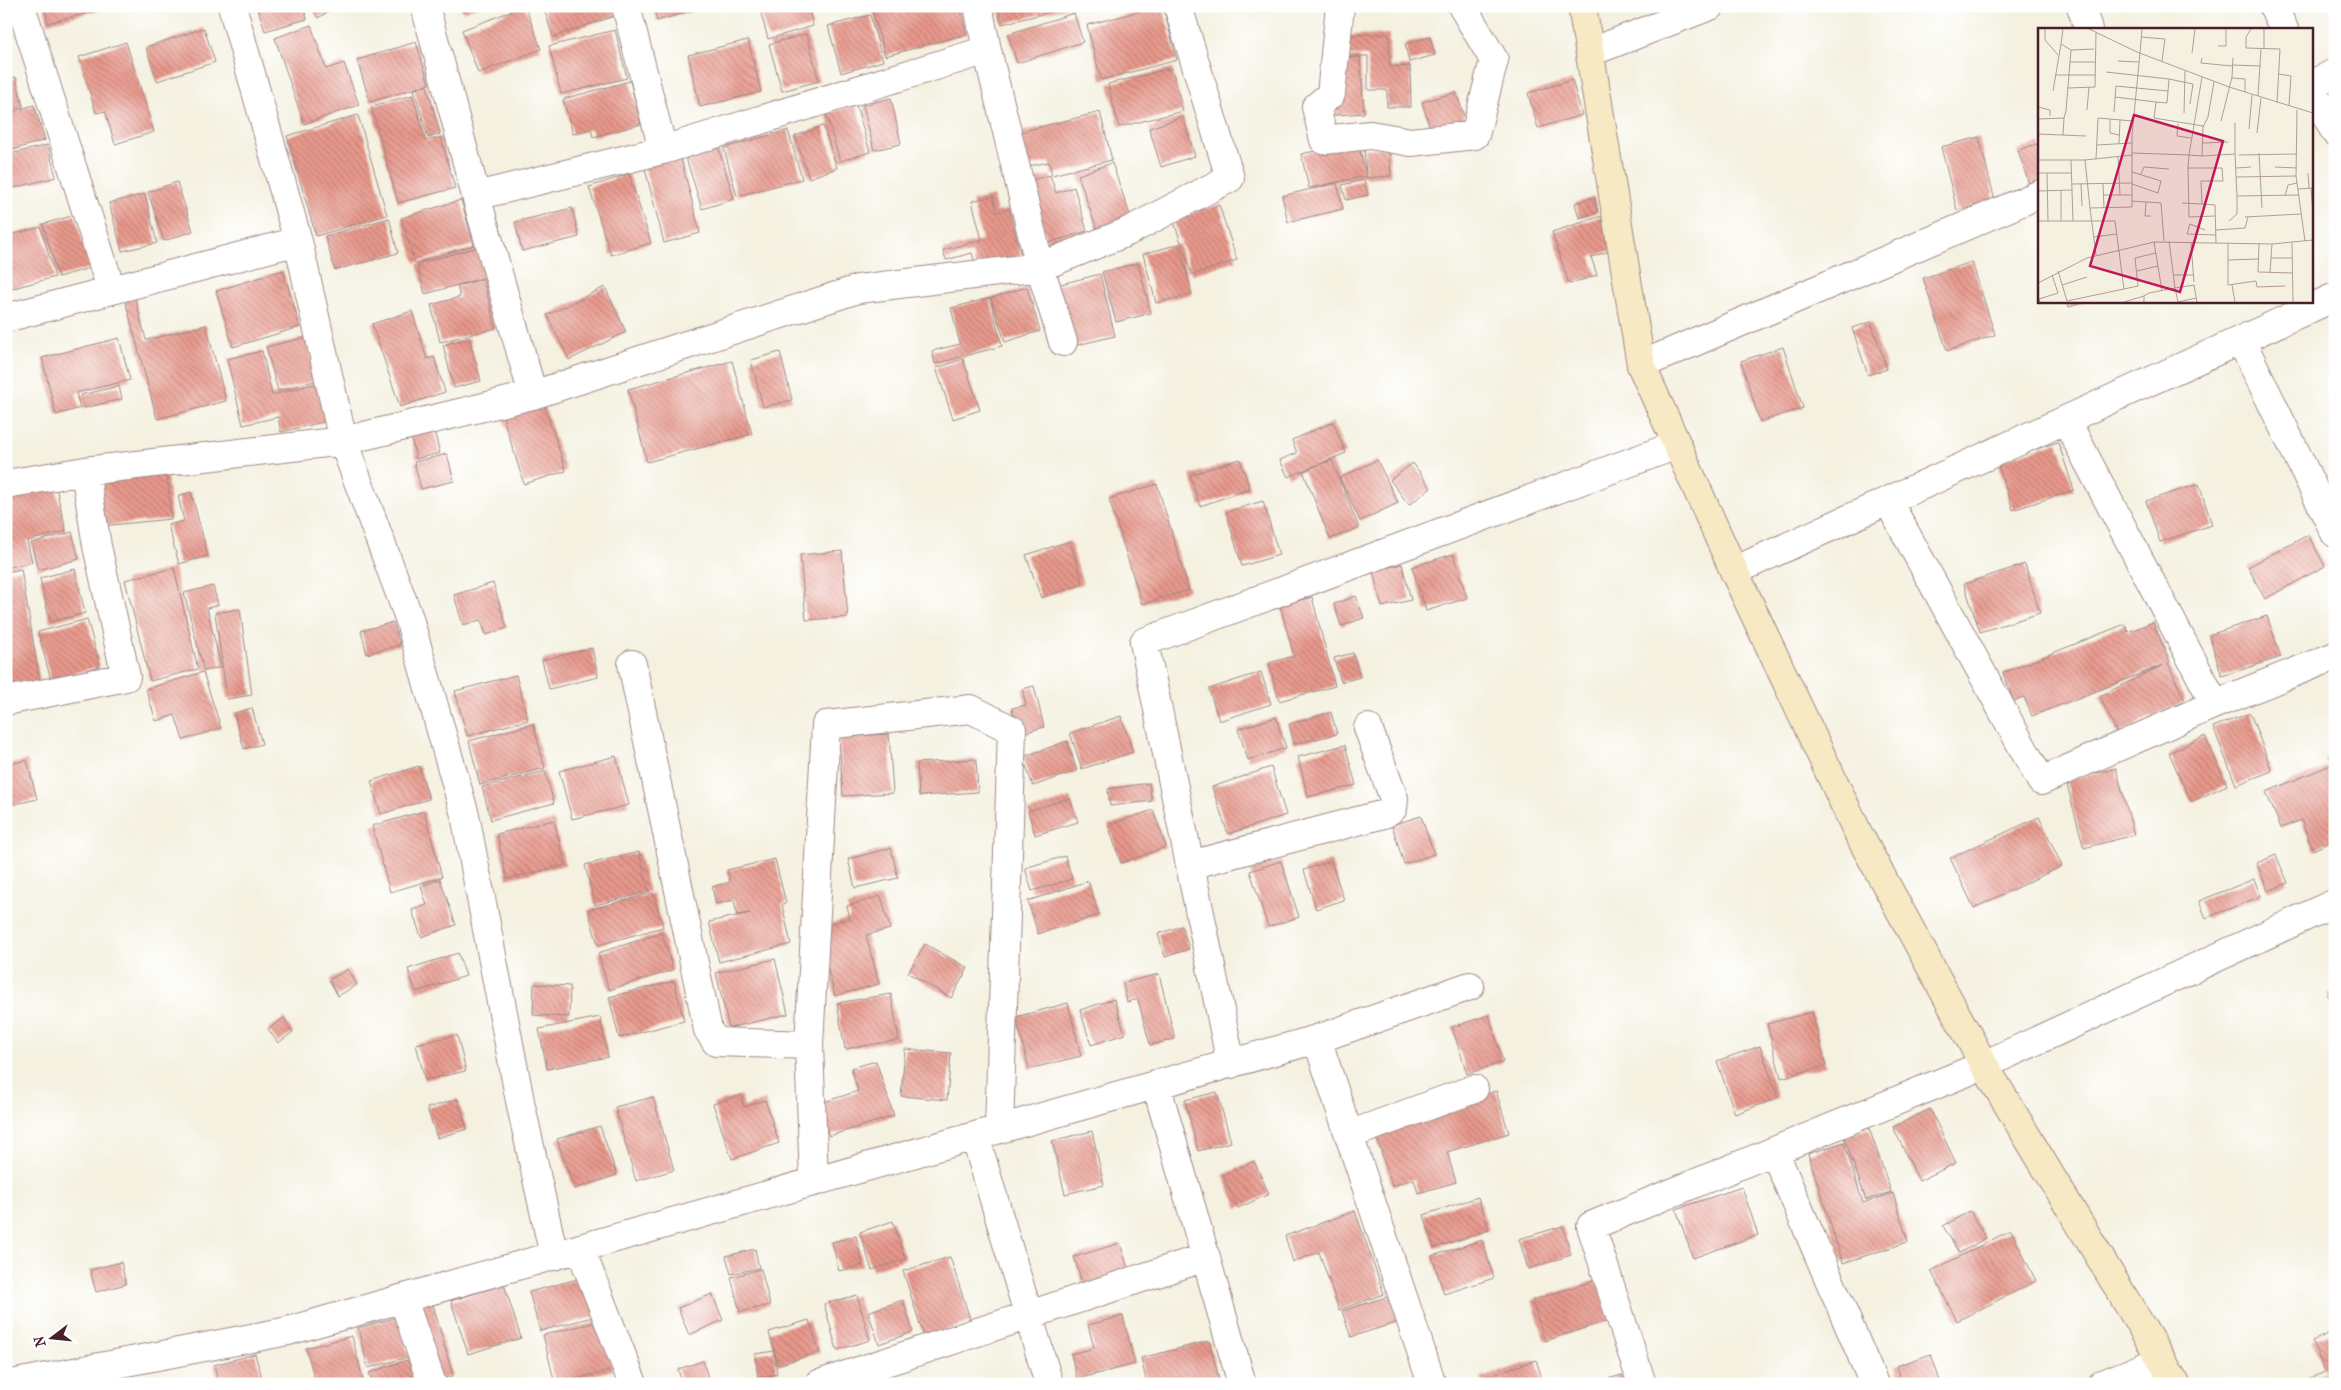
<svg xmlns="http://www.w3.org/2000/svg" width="2341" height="1390" font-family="'IM FELL French Canon',serif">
<defs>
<pattern id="building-back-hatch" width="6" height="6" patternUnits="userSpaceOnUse" patternTransform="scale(1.25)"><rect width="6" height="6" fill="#e8998c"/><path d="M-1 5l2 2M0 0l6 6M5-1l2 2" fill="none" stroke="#be7c73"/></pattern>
</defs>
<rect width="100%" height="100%" fill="#fff"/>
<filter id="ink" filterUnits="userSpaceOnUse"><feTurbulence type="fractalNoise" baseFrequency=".02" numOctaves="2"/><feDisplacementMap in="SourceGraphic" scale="10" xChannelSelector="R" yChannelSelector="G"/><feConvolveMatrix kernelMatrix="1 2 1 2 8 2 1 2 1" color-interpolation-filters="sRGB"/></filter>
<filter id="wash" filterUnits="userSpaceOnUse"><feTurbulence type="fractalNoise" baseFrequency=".0096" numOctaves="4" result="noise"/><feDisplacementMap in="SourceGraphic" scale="20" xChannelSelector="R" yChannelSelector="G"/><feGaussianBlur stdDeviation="1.12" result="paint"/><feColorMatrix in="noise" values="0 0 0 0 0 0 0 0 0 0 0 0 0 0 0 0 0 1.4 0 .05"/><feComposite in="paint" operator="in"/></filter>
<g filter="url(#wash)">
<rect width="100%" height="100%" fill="#f4f1e0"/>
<g id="blocks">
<path fill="url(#building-back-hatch)" d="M44 6H112L113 7 48 23Z
M257 6H303L307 19 265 31Z
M311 6H338L318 18Z
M460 6H479L463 12Z
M525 6 541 49 478 73 462 30Z
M543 6H614L617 15 553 37Z
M653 6H704V7L657 21Z
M759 6H808L813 26 768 39Z
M871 6H959L967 34 885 56Z
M997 6H1070V7L1002 24Z
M1160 6H1163L1177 60 1101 80 1087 25Z
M1074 13 1083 42 1017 63 1008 34Z
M870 15 883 61 841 73 828 26Z
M6 18 12 36 6 38Z
M311 25 326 69 344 63 359 105 304 124 275 38Z
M204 28 215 62 157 81 146 47Z
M615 30 627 78 561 94 549 46Z
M807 34 819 81 782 91 769 44Z
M1389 34 1390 67 1410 66 1411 107H1387V90H1368V56H1347V35Z
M1430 37 1435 55 1409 62 1405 44Z
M748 40 761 92 700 107 688 55Z
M126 42 154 132 115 144 105 111 96 113 79 57Z
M416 42 429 84 370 102 357 60Z
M1360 57 1364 113 1324 116 1322 104 1342 103 1339 58Z
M1172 68 1183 111 1119 127 1108 84Z
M16 77 23 107 6 111V79Z
M1572 80 1582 115 1538 128 1528 93Z
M630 81 641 124 593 137 591 129 573 134 563 99Z
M427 86 440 134 428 138 414 89Z
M1456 92 1466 122 1431 132 1422 102Z
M413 95 426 141 441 137 455 188 398 203 371 106Z
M891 98 901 144 874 150 863 105Z
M34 105 45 140 6 152V114Z
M856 105 870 152 840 161 826 114Z
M1100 112 1112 160 1052 175 1049 162 1029 166 1020 132Z
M358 115 387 215 316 236 287 136Z
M1183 117 1195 156 1161 167 1149 128Z
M823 126 837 168 809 178 795 136Z
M788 130 802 179 737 196 724 148Z
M1979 137 1995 201 1957 210 1941 147Z
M1358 142 1366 175 1364 149 1389 147 1391 176 1366 178V176L1309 188 1301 154Z
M2040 143V188L2031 190 2018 150Z
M48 145 56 177 6 190V155Z
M718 147 734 199 702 209 686 158Z
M680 155 700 233 664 243 644 165Z
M1112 163 1131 218 1097 230 1078 175Z
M629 174 651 243 611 255 589 187Z
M1050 175 1056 193 1074 187 1087 231 1048 243 1029 181Z
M1364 180 1368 195 1346 200 1342 185Z
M177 182 193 231 164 241 148 192Z
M1337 183 1343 209 1288 222 1282 196Z
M145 194 157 243 122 251 109 203Z
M993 196 997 212 1009 209 1021 256 976 267 972 253 946 260 943 250 982 240 972 201Z
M1594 197 1598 212 1579 218 1575 203Z
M461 200 474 245 415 263 401 218Z
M1219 205 1237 260 1192 275 1173 219Z
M572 208 579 237 522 251 515 222Z
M75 215 90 268 58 277 43 224Z
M1602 216 1613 250 1591 257 1597 275 1569 284 1552 232Z
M389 218 398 253 335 270 325 236Z
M41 227 55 277 6 290V236Z
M1179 244 1192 294 1156 303 1143 254Z
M478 247 486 277 425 294 417 264Z
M1972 262 1995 335 1947 351 1923 278Z
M1138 263 1151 313 1116 322 1102 272Z
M283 270 300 327 233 347 216 291Z
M1100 274 1115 336 1073 346 1057 285Z
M483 279 496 328 440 342 431 305 460 297 457 286Z
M605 287 626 332 569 360 547 315Z
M1027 287 1040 331 1005 342 991 298Z
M135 297 146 340 206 325 226 401 157 419 125 300Z
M990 298 1002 346 935 364 932 351 960 344 951 308Z
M2067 301H2085V302L2069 307Z
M412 311 427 359 434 357 445 392 400 407 372 324Z
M1871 322 1887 369 1868 375 1852 328Z
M307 337 318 380 278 391 266 347Z
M119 338 130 380 76 393 80 408 56 415 42 358Z
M469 338 481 381 454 388 443 345Z
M1783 347 1803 408 1760 422 1741 361Z
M262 351 272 395 317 383 327 421 281 432 278 417 243 425 227 359Z
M780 352 792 400 763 407 751 360Z
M963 359 980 410 953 419 936 368Z
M732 361 752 434 647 462 628 389Z
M119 386 122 399 84 408 81 395Z
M543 401 566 471 524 484 502 414Z
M1333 422 1346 453 1288 477 1280 460 1297 453 1292 440Z
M433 427 440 453 416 459 410 433Z
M2058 442 2074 490 2013 510 1997 462Z
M447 454 454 481 421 489 414 462Z
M1240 459 1250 489 1200 506 1190 475Z
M1332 460 1359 528 1330 539 1303 471Z
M1377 460 1398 503 1360 521 1340 478Z
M1413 463 1431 488 1409 505 1390 480Z
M167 473 171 519 101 526 97 480Z
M55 483 66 531 27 541 32 562 6 568V495Z
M1157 484 1189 590 1142 604 1109 499Z
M2199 484 2212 525 2160 542 2146 501Z
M191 492 208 556 179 564 168 525 184 521 178 496Z
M1263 501 1279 555 1242 566 1226 512Z
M72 532 79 559 38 570 31 543Z
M2308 535 2325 566 2265 599 2248 567Z
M1070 541 1083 584 1041 598 1026 555Z
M842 551 848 617 806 620 800 555Z
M1453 554 1467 598 1426 611 1412 567Z
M1402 564 1411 600 1382 607 1373 571Z
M2025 564 2040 613 1980 632 1964 584Z
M174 568 198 669 150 681 125 580Z
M21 569 40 682 12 686 6 655V572Z
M75 569 85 613 50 622 40 578Z
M493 583 507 628 486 635 481 620 463 625 454 595Z
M213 586 218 605 207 608 221 667 204 671 184 593Z
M1356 596 1364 618 1341 626 1334 604Z
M1312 597 1335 686 1279 701 1269 663 1294 656 1280 605Z
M240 609 252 695 227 699 215 613Z
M2267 616 2281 657 2222 676 2209 635Z
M87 619 100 666 51 680 38 632Z
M393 622 400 645 367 654 361 631Z
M2153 622 2170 662 2168 663 2185 701 2117 733 2100 696 2163 665 2032 716 2024 697 2014 701 2003 673 2125 624 2128 632Z
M592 648 598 677 549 689 542 660Z
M1353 653 1360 677 1341 682 1334 658Z
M203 672 221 728 183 740 175 715 156 721 146 689Z
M1261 672 1271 704 1219 721 1209 689Z
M516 675 528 720 467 736 455 691Z
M1034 686 1044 727 1019 734 1012 708 1026 705 1022 689Z
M252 708 262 744 244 749 234 713Z
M1331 712 1337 734 1294 744 1289 724Z
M2250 713 2272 771 2236 785 2213 727Z
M1121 716 1133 752 1082 769 1070 733Z
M1276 717 1286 748 1248 760 1238 729Z
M533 724 545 768 480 785 469 741Z
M889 734 893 793 843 796 839 737Z
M2205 736 2227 785 2191 802 2169 753Z
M1067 741 1077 771 1033 786 1023 757Z
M1345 745 1356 785 1308 797 1298 757Z
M2335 753V840L2313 850 2301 820 2281 828 2266 792 2333 764 2329 755Z
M616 756 629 805 572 819 559 771Z
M976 759 978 792 919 796 917 763Z
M27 760 37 799 11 805 6 785V765Z
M419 766 429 799 381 814 371 781Z
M1271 767 1286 815 1228 834 1212 787Z
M2116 768 2134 835 2084 848 2066 781Z
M545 771 554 803 491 820 482 787Z
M1149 783 1152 801 1110 806 1108 789Z
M1070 798 1078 822 1035 835 1028 811Z
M1153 810 1166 847 1121 863 1108 825Z
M424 811 442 877 390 892 372 826Z
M1421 816 1434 854 1404 864 1392 825Z
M2039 817 2062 866 1974 908 1950 858Z
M554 820 565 865 507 879 497 834Z
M891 848 898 878 855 888 848 859Z
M639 852 649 892 595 905 585 865Z
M2276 855 2288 883 2268 891 2257 863Z
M1065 856 1072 879 1032 891 1025 868Z
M775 859 786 903 782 904 791 944 719 962 709 922 750 913 737 915 734 900 716 904 712 887 730 882 727 870Z
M1281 861 1299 917 1268 927 1250 871Z
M1331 861 1344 900 1316 909 1304 870Z
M440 879 456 925 421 937 412 910 427 905 421 886Z
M2254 879 2261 896 2206 918 2199 901Z
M1088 881 1099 915 1038 934 1028 901Z
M653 893 663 927 598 945 588 910Z
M881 896 890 929 866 935 879 984 835 996 817 928 850 918 847 906Z
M1182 926 1189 949 1165 957 1158 934Z
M662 933 673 970 609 990 598 953Z
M925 944 968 968 951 998 908 973Z
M458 953 466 976 416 992 408 969Z
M775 959 788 1014 729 1028 716 973Z
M348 969 357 985 338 996 329 980Z
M1159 974 1175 1039 1150 1045 1138 999 1127 1002 1123 983Z
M674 981 684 1021 619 1038 609 997Z
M534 984 570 986 569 1017 533 1015Z
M2335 992V1011L2327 995Z
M891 994 899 1040 845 1049 837 1003Z
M1114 999 1125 1034 1091 1045 1080 1010Z
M1068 1003 1081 1056 1029 1069 1016 1017Z
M1812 1012 1826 1066 1781 1078 1767 1024Z
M1489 1015 1503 1062 1467 1074 1452 1027Z
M600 1017 608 1057 547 1069 539 1029Z
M284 1018 293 1032 278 1043 268 1029Z
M457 1035 466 1071 425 1080 416 1044Z
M1760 1046 1778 1098 1735 1114 1717 1061Z
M905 1049 951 1053 947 1100 901 1096Z
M876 1061 894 1116 829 1136 818 1104 858 1091 851 1068Z
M1496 1091 1509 1133 1447 1152 1456 1182 1418 1193 1414 1179 1392 1186 1374 1129Z
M1217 1092 1231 1142 1198 1151 1185 1100Z
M741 1095 744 1107 765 1100 779 1143 732 1159 713 1104Z
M653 1097 674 1170 636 1181 615 1107Z
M458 1099 467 1129 437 1138 427 1108Z
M1930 1109 1956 1163 1919 1181 1893 1127Z
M600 1126 617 1175 574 1189 557 1139Z
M1869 1128 1891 1192 1866 1200 1844 1137Z
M1092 1131 1104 1185 1065 1194 1052 1141Z
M1844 1142 1863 1203 1893 1193 1908 1242 1843 1263 1808 1154Z
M1254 1161 1269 1194 1238 1208 1223 1175Z
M1742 1187 1758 1235 1693 1258 1676 1209Z
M1478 1197 1489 1230 1434 1248 1424 1215Z
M1355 1211 1384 1294 1339 1310 1319 1252 1293 1262 1285 1236Z
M1970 1211 1986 1238 1959 1253 1943 1226Z
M893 1221 905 1259 872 1270 860 1232Z
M1563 1226 1571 1255 1528 1269 1519 1239Z
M2011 1230 2036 1281 1957 1321 1931 1271Z
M856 1236 863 1265 839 1271 832 1242Z
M1482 1240 1494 1278 1444 1294 1432 1256Z
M1120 1243 1130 1275 1084 1289 1074 1257Z
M755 1249 759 1268 731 1274 726 1256Z
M950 1257 971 1322 924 1337 903 1271Z
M121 1262 126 1284 96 1292 90 1270Z
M761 1269 770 1305 740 1312 731 1277Z
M589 1276 600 1315 540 1331 529 1292Z
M1597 1280 1610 1320 1545 1341 1532 1300Z
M504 1284 521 1338 468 1354 451 1301Z
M712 1294 723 1320 689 1335 678 1308Z
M1396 1294 1404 1320 1351 1337 1342 1311Z
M857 1295 870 1340 837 1350 824 1304Z
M903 1300 913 1332 879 1344 868 1312Z
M432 1301 453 1376 438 1380 417 1306Z
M1123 1316 1135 1364 1077 1379 1071 1354 1094 1348 1088 1325Z
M398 1317 409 1357 368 1368 358 1328Z
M809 1320 820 1352 778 1365 769 1332Z
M601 1321 613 1370 555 1384 543 1335Z
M2335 1331V1384H2295L2325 1372 2312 1341Z
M352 1336 364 1384H316L306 1348Z
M1209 1341 1220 1383 1147 1384 1141 1358Z
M774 1351 777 1374 758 1377 755 1354Z
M255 1354 264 1384H219L214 1365Z
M1931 1354 1941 1384H1902L1896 1366Z
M416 1357 423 1384H373L369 1373Z
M1536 1360 1544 1384H1483L1481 1378Z
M703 1361 710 1384H682L678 1369Z
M1622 1375 1624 1384H1593V1383Z
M1402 1379 1403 1384H1388V1383Z"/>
</g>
</g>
<g filter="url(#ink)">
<use href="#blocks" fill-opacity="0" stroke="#9f8886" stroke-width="1"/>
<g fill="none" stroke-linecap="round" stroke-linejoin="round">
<g stroke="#9f8886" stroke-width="30">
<path id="minor" d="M21 6 111 289
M626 6 663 150 987 50 978 6
M1340 6 1331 94 1316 107 1324 140 1370 135 1411 142 1475 135 1494 60 1462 6
M2081 6 2088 29
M2273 6 2284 29
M987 50 1040 267 1063 342
M1591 52 1710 6
M2312 84 2335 73
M2312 89 2335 132
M476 196 663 150
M298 241 343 441 533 395 476 196 425 6
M6 318 298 241 232 6
M2241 340 2335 533
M1641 365 2040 194
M533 395 858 289 1040 267 1127 232 1230 178 1178 6
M2066 420 2215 704
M6 484 85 471 343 441 409 618 465 815 521 1106 554 1256
M1888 501 2041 781 2215 704 2335 656
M1734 571 2335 297
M632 664 708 1030 716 1042 809 1045
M6 701 126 677 97 546 85 471
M1190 865 1384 814 1393 808 1394 799 1368 728
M1317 1039 1470 986
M1231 1064 1144 642 1677 445
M1156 1084 1242 1384
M1349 1135 1474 1089
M975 1136 1049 1384
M1774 1151 1874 1384
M814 1182 809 1045 826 725 971 709 1012 730 999 1129
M580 1248 633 1384
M403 1299 432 1384
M11 1384 288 1331 1317 1039 1432 1384
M819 1384 1206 1257
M1642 1384 1591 1226 1984 1065 2335 903
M2103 1384 2161 1360"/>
</g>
<g stroke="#9f8886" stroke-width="30">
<path id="secondary" d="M1582 6 1641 365 1734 571 1858 833 1984 1065 2176 1384"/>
</g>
<use href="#minor" stroke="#fff" stroke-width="28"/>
<use href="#secondary" stroke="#f7e9c3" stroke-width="28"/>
</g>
</g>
<g transform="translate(2038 28)">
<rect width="275" height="275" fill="#f4f1e0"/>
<path fill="none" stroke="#b09d98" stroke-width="1" d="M7 1V12L20 27M51 1 99 24 191 59 275 85M213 1 208 9V20L242 21 239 75M103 9 127 11 124 33M180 18H188V1M226 21V1M33 22 56 21M102 25 104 1M154 25 157 1M164 30 163 35 194 38M80 33 101 34M32 34H57M194 37 223 38M68 44 131 51 129 75 118 74M241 46 253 48 251 77M18 47H57M194 50 207 51V64M131 51 155 56 152 76M30 60 57 59 58 5M15 63 23 16M220 68 223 21M77 69 118 74 116 90 165 98 164 128 197 126 199 168 261 167M0 79 12 82V88M49 82 51 59M259 82 258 148 267 213M76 84 78 58 130 63M146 85 147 43M0 91 26 90 28 83 33 22 23 16 25 1M72 91V105L81 107M183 93 194 49 195 30M140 96 139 108 153 110M165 99 170 89 176 54M211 101 214 67M219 105 223 70M0 106 48 108M25 107 26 90M81 115 82 92M165 115 190 114M59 117 94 115M94 125 151 127 164 49M221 125 224 180M197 126V95M201 127 259 126M80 128 82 167M164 128 151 127 150 140H184L185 153H163L164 176 177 177 178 215M58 131 60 90 95 93M0 132H47M33 132 35 193M237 139 259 140M150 140 151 189 177 188M198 140 213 139M0 145H9L10 193M9 145H34M270 145 271 160M103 146 106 139 131 141M198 149 258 148M65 155 66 180M34 156 94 155M43 156 44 178M94 156 120 165 123 153 94 144M273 160 275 186M260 161 275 160M0 163 34 162M65 167H94M247 168 250 157 259 155M94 173 123 175 126 213M108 174 107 188H113M144 175 164 176M52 180 47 132 94 127M207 189 263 186M0 193H77L86 261M23 193V163M191 193 199 186V168M167 202 152 196 149 206 178 207M178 202 207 200 210 189M56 209 78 206M116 214 124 263M153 215 156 254M190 215V232L220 231M221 215 220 244 255 245M254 215 255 274M58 227 52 180 94 179V107L102 25M233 230H254M190 232V257L218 253 219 259 247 258M20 243 29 273M99 243 120 238M232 244 234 216M136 247H155M0 255 49 230 116 214 234 216 275 212M24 257 49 249M194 257 197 274M29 273 100 258 97 230 118 225M2 274 1 271 20 265 14 247M86 274 106 268M106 274V268L111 265 137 260 131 213M140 274 137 260 156 257 159 274M140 274 158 270"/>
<path fill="#c2185b" fill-opacity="0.15" stroke="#c2185b" stroke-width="2.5" d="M96 87 185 113 142 264 52 238Z"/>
<rect width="275" height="275" fill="none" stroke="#4a1f2b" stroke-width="2.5"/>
</g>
<rect width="2341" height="1390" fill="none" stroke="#fff" stroke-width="25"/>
<g transform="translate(52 1338) rotate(254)" stroke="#ffffff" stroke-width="4" paint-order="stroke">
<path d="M0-4L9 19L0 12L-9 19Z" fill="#4a1f2b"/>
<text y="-8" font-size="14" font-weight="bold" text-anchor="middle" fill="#4a1f2b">N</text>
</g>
</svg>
